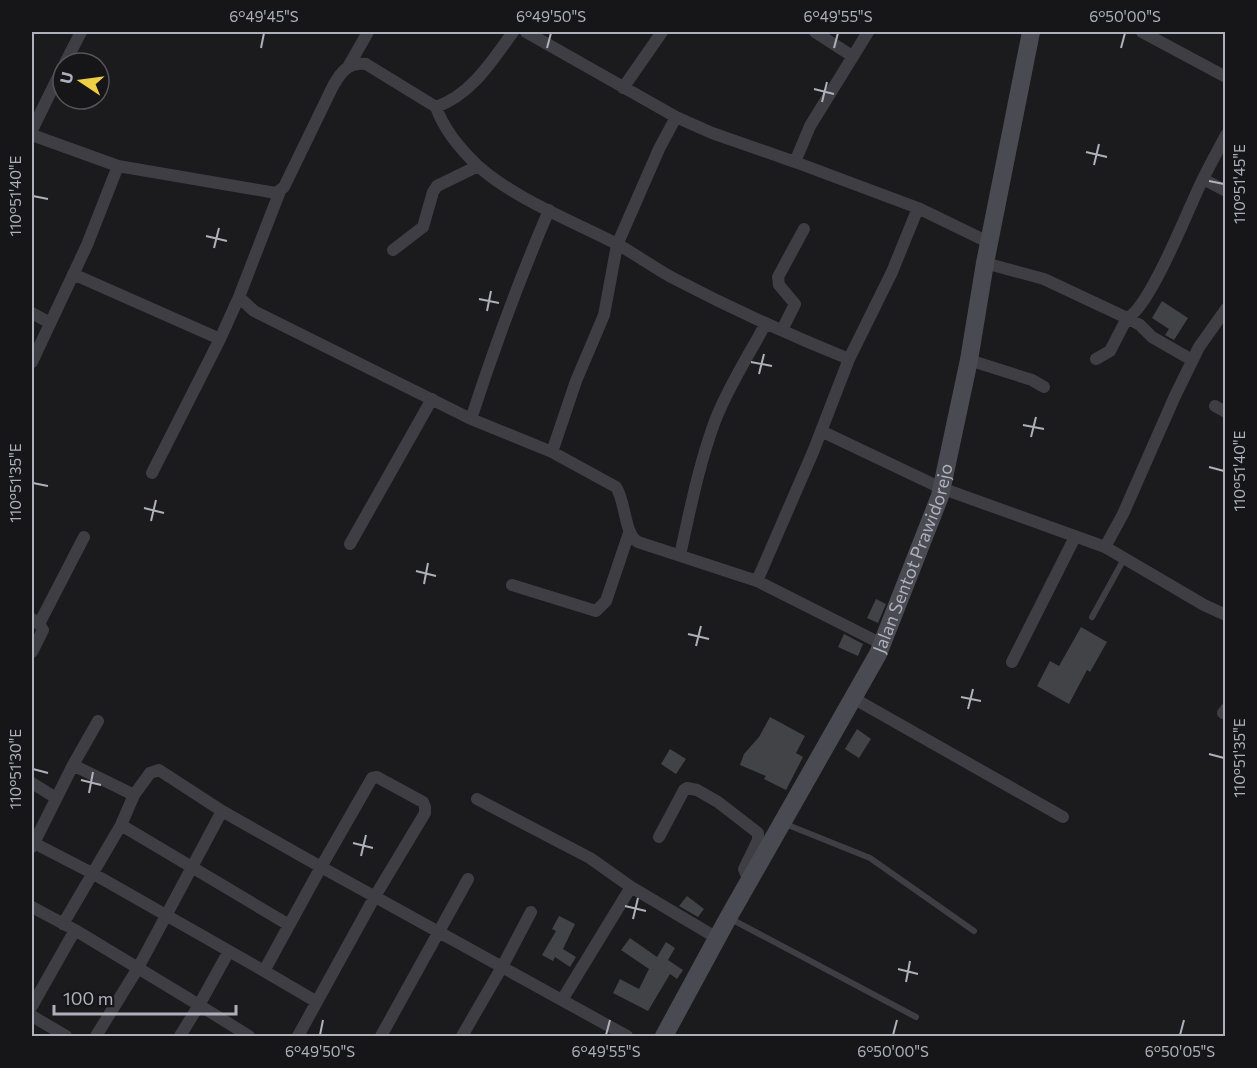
<svg xmlns="http://www.w3.org/2000/svg" width="1257" height="1068" font-family="Commissioner,sans-serif">
<rect width="100%" height="100%" fill="#1b1b1d"/>
<path fill="#424347" d="M1162 301 1188 318 1174 340 1165 335 1169 329 1152 318Z
M876 599 886 604 878 623 867 618Z
M1081 627 1107 642 1090 672 1087 670 1069 704 1037 686 1050 661 1059 666Z
M844 634 863 644 858 656 838 647Z
M770 717 805 736 796 753 803 757 786 790 764 779 766 776 740 765 744 754 759 737Z
M857 729 871 739 859 758 845 749Z
M670 749 686 759 676 774 661 764Z
M687 896 704 909 698 917 679 906Z
M559 916 575 924 563 949 576 957 570 967 555 957 553 961 542 955 556 931 552 929Z
M630 938 657 957 666 942 675 948 668 960 683 970 677 979 670 974 648 1011 613 993 620 979 639 989 649 969 621 950Z"/>
<g fill="none" stroke-linecap="round" stroke-linejoin="round">
<path stroke="#3e3e44" stroke-width="6" d="M1092 617 1124 559
M783 823 870 858 974 931
M731 919 916 1017"/>
<path stroke="#3e3e44" stroke-width="12" d="M526 32 676 117 712 133 795 162 810 126 868 32
M815 32 852 56
M1142 32 1226 77
M65 63 81 32
M348 67 368 32
M623 88 662 32
M436 107C444 130 460 149 478 166 515 199 572 221 617 244 635 254 653 267 671 277 728 307 789 335 849 359L813 452 757 581
M32 130 63 67
M32 135 118 166 276 193 284 187 333 86C341 72 348 62 366 64L436 107C471 95 492 61 513 32
M795 162 918 208 988 242
M1203 179 1226 191
M280 191 239 297 254 311 471 419 552 452 616 487C626 502 624 534 638 542L757 581 882 644
M393 250 423 227 433 192 437 186 478 166
M985 263 1044 279 1127 318C1149 309 1188 210 1200 185 1208 168 1217 152 1226 135
M73 274 220 339
M32 313 50 323
M782 330 795 304 779 285 778 277 804 229
M849 359 892 272 918 208
M1096 359 1110 351 1127 318 1140 325 1152 337 1192 360
M969 360 1032 380 1044 387
M32 362 87 245 118 166
M1215 406 1226 412
M471 419C494 348 520 278 549 210
M821 431 941 488 1105 547 1204 605 1226 615
M552 452 576 381 604 315 617 245 659 149 676 117
M152 473 220 339 239 297
M350 544 432 399
M1105 547 1123 514 1175 396 1199 347 1226 309
M680 555C690 510 699 464 715 421 728 387 749 355 766 323
M512 585 596 611 606 601 629 533
M32 619 39 624 43 630 32 652
M39 624 84 537
M1012 662 1075 537
M853 698 1063 817
M1223 713 1226 709
M32 783 56 798
M477 799 590 858 631 887 717 938
M121 825 134 795
M659 837 684 790 687 788 697 790 718 802 758 833V840L744 869 749 881
M32 842 92 873 264 971 321 867 222 811 159 770 150 773 134 795 73 765 98 721
M32 847 73 765
M32 907 75 930 199 1005 180 1036
M63 924 121 825 289 925
M229 951 199 1005 249 1036
M264 971 317 1002
M562 1000 631 887
M32 1006 75 930
M32 1016 66 1036
M96 1036 138 968 222 811
M298 1036 374 898 425 813V807L423 802 377 777 372 778 321 867 627 1036
M381 1036 468 879
M462 1036 502 967 531 912"/>
<path stroke="#4a4b52" stroke-width="18" id="s1" d="M664 1036 728 918 878 654 940 496 969 360 985 263 1031 32"/>
</g>
<path fill="none" stroke="#aeb0bc" stroke-width="2" d="M261 48 264 33M547 48 551 33M834 48 838 33M1121 48 1125 33M814 89 834 94M822 102 827 82M1086 152 1107 157M1094 165 1099 144M1209 181 1224 184M33 196 48 199M206 236 227 241M214 248 219 228M479 299 499 303M487 311 491 291M751 362 772 366M759 374 764 354M1023 425 1044 429M1031 437 1036 417M1209 467 1224 471M33 483 48 486M144 508 164 513M151 521 156 500M416 571 436 576M424 584 428 563M688 634 709 639M696 646 701 626M961 697 981 701M968 709 973 689M1209 754 1224 758M33 769 48 773M81 780 101 785M89 793 93 772M353 843 373 848M361 856 366 835M625 906 646 911M633 919 638 898M898 969 918 974M906 982 910 961M320 1035 323 1020M606 1035 610 1020M893 1035 897 1020M1180 1035 1184 1020"/>
<g text-anchor="middle" stroke-width="4.5" stroke-linejoin="round" paint-order="stroke">
<g font-size="18" fill="#aeb0bc" stroke="#161618">
<text dy="6" stroke="none"><textPath href="#s1" startOffset="540">Jalan Sentot Prawidorejo</textPath></text>
</g>
</g>
<rect width="1257" height="1068" fill="none" stroke="#161618" stroke-width="66"/>
<g transform="translate(81 81) rotate(283)"><circle r="28" fill="#161618" stroke="#53545a" stroke-width="1.5"/>
<path d="M0-4.5L10 22L0 15L-10 22Z" fill="#eccf44"/>
<text y="-9" font-size="16" font-weight="bold" text-anchor="middle" fill="#aeb0bc">U</text>
</g>
<path d="M54 1005v9h182v-9" fill="none" stroke="#aeb0bc" stroke-width="3"/>
<text x="63" y="1005" font-size="18" fill="#aeb0bc" stroke="#161618" stroke-width="4.5" paint-order="stroke">100 m</text>
<rect x="33" y="33" width="1191" height="1002" fill="none" stroke="#aeb0bc" stroke-width="2"/>
<g font-size="15" text-anchor="middle" fill="#aeb0bc">
<text x="264" y="22">6°49'45"S</text>
<text x="551" y="22">6°49'50"S</text>
<text x="838" y="22">6°49'55"S</text>
<text x="1125" y="22">6°50'00"S</text>
<text transform="translate(1240 184) rotate(-90)" y="5">110°51'45"E</text>
<text transform="translate(16 196) rotate(-90)" y="5">110°51'40"E</text>
<text transform="translate(1240 471) rotate(-90)" y="5">110°51'40"E</text>
<text transform="translate(16 483) rotate(-90)" y="5">110°51'35"E</text>
<text transform="translate(1240 758) rotate(-90)" y="5">110°51'35"E</text>
<text transform="translate(16 769) rotate(-90)" y="5">110°51'30"E</text>
<text x="320" y="1057">6°49'50"S</text>
<text x="606" y="1057">6°49'55"S</text>
<text x="893" y="1057">6°50'00"S</text>
<text x="1180" y="1057">6°50'05"S</text>
</g>
</svg>
